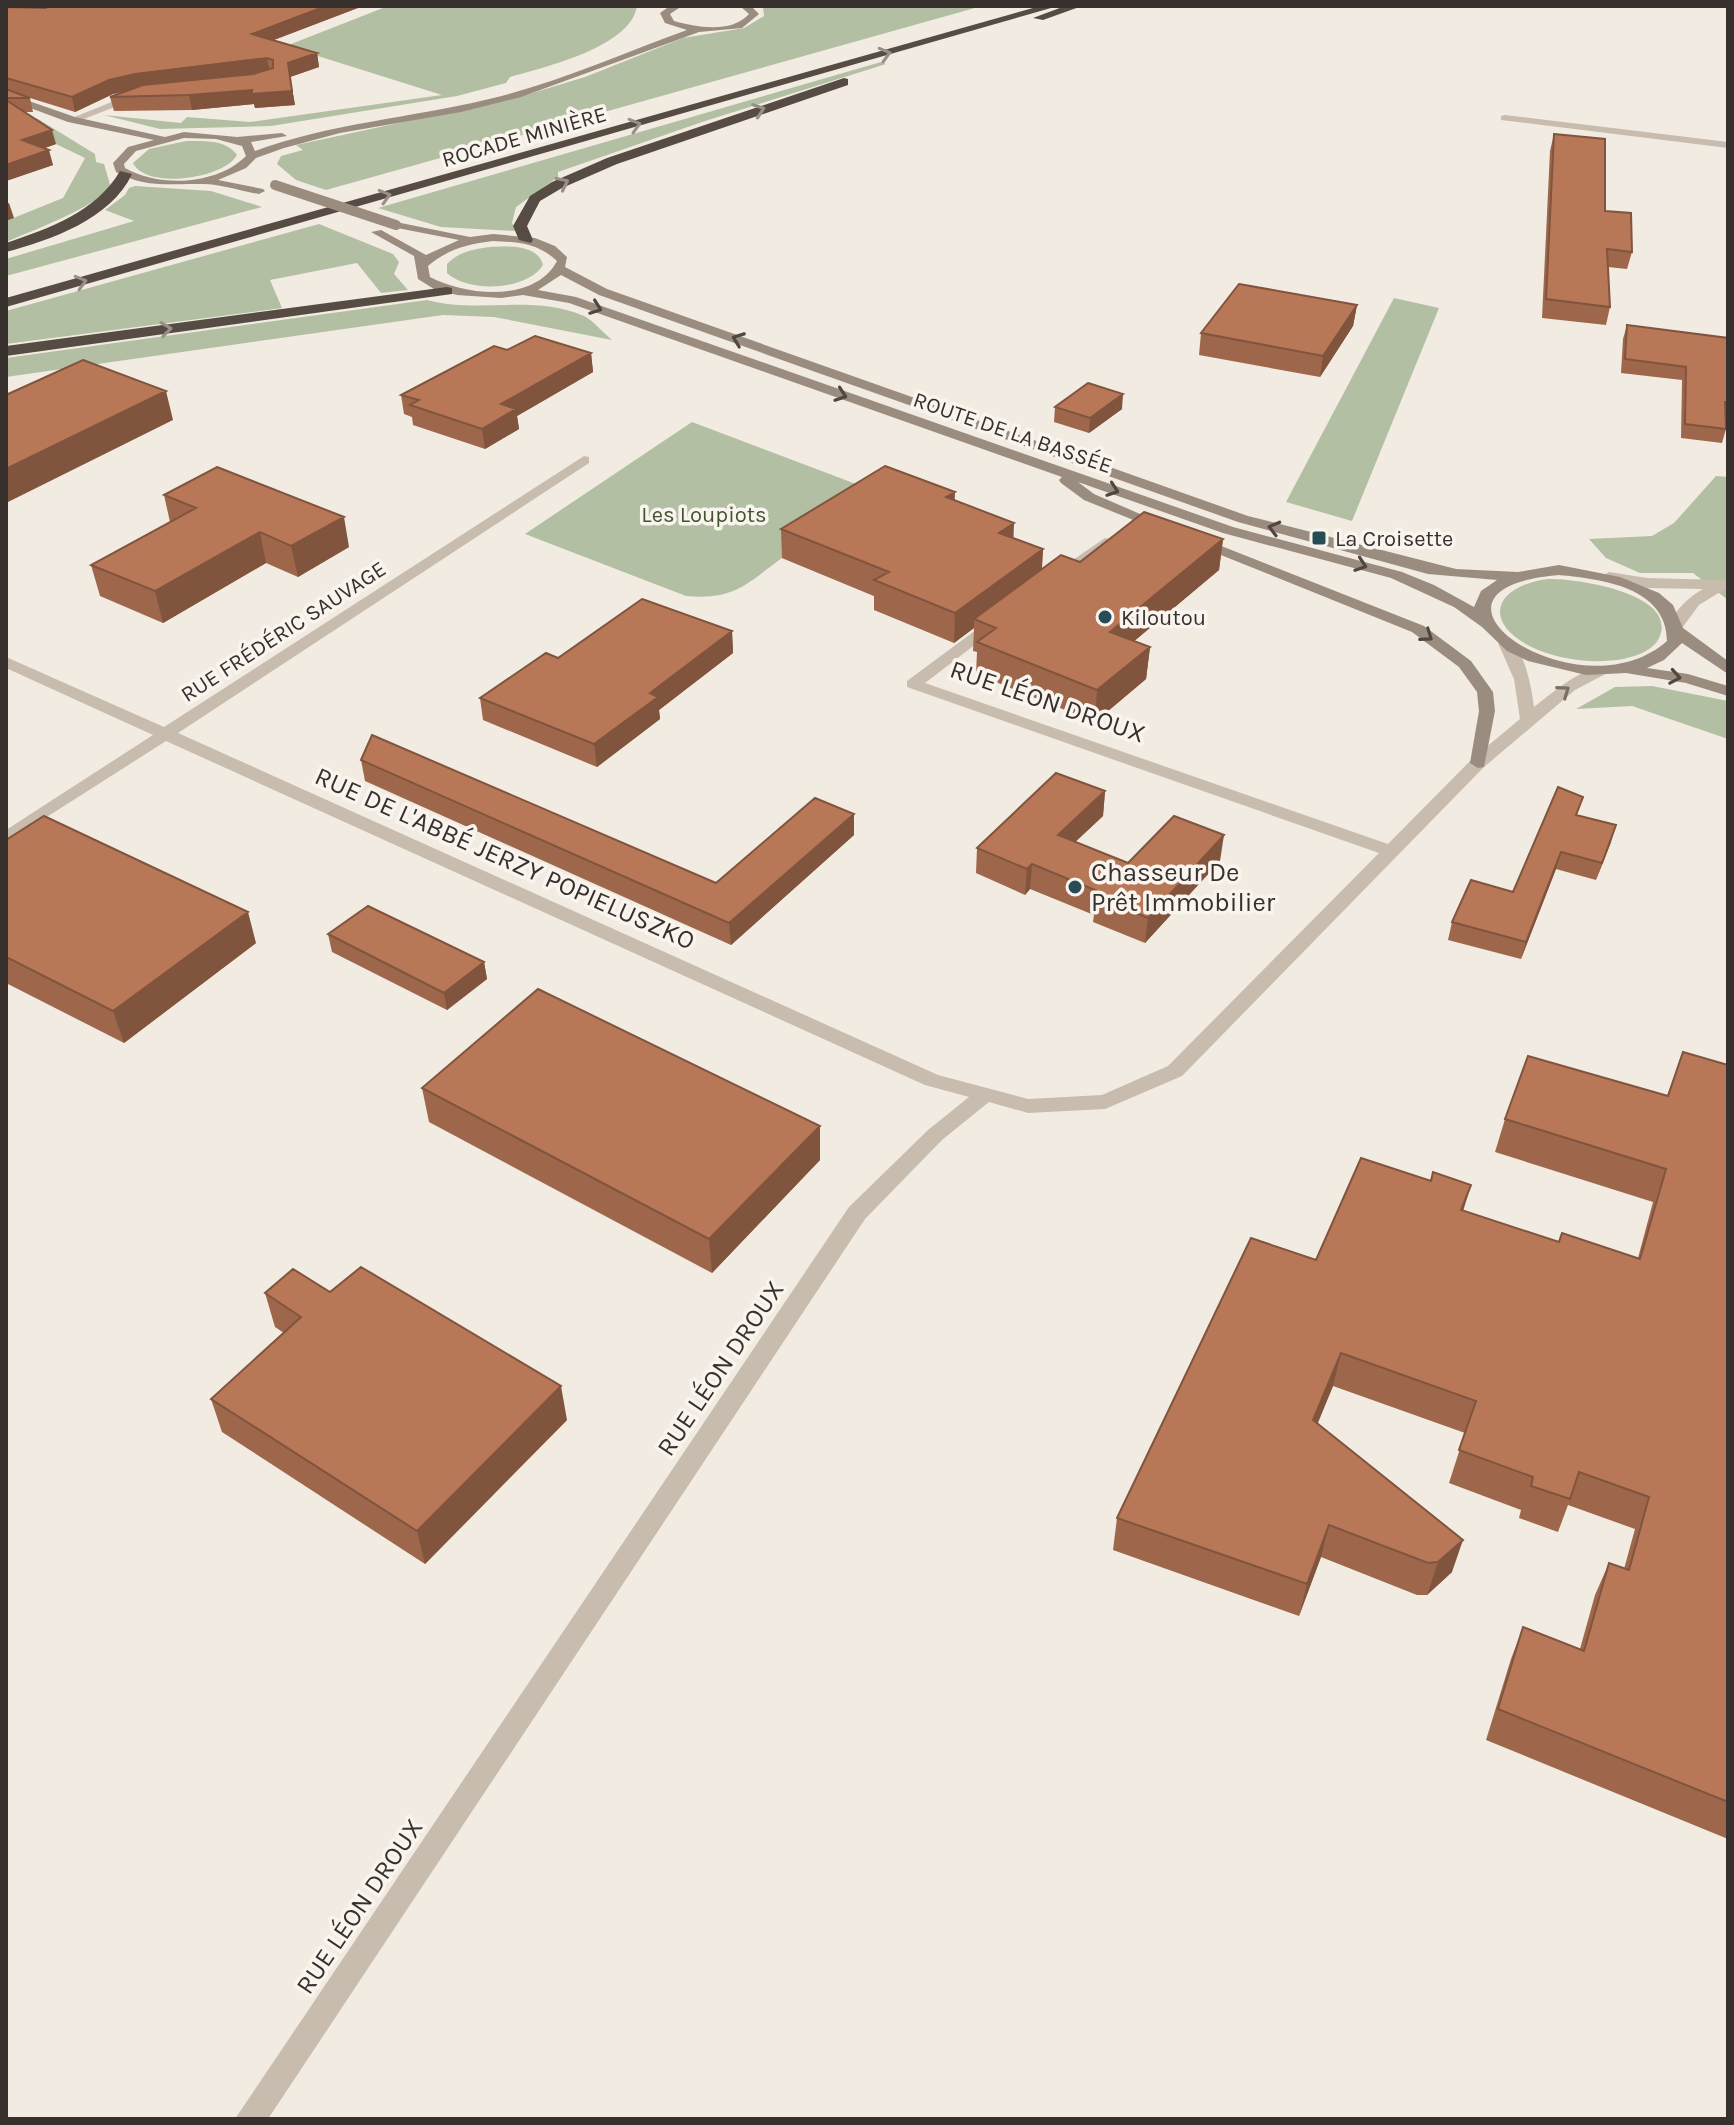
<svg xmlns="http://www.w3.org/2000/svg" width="1734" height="2125" font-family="Karla,sans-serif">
<rect width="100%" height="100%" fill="#f1ebe1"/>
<path fill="#b3bfa3" d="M388 6H637C631 47 545 67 510 77L506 83 457 96 271 126 160 129 104 115 181 123 187 117 250 122 442 95 286 46Z
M982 6 326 190 296 180 277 164 281 156 303 150 296 145 519 97 585 77 683 38 744 28 764 16 763 7Z
M881 62 886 64 705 121 558 172V177L516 207 512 223 516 231 441 227 378 208Z
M6 108 38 119 95 154 96 162 104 164 111 188C90 209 34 230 6 242V221L63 198 85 158 56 144Z
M186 141C203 141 226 139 237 155 224 179 146 190 133 163L149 149Z
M135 186 211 191 262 207 6 276V259L134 221 105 210 125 195 129 188Z
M319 224 393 254 399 262 394 274 408 290 381 293 357 263 270 280 282 308 6 344V311Z
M490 247C507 246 538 244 543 265 527 291 468 293 447 273V264C458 252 474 249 490 247Z
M1394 298 1439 308 1352 521 1286 502Z
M427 300C479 314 532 294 584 316 593 320 603 333 612 340L494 317 443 315 6 377V358Z
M692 422 954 521 963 633 782 558C745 585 735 600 686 596L525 534Z
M1716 476 1728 477V600L1693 573H1640L1606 558 1589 539 1652 536 1674 523Z
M1548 579C1574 578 1680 593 1659 638 1653 651 1636 656 1623 659 1595 664 1564 660 1538 650 1482 626 1490 587 1548 579Z
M1652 686 1728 701V739L1632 706 1576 709 1615 687Z"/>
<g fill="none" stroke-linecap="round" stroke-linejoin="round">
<path fill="#c8bcae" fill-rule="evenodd" d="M134 93 138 94V98L76 122 67 120Z
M1505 115 1728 142V148L1501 120V116Z
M584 456 589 457V463L178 733 938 1075 1028 1099 1102 1095 1168 1066 1379 853 907 687V681L988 621 994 619 1002 624 925 683 1388 844 1472 759 1520 719 1514 679 1498 643 1500 640 1506 638C1524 644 1532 690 1534 707 1552 693 1587 662 1611 667L1613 670 1575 690 1484 767 1182 1076 1105 1109 1028 1113 989 1102 942 1140 865 1219 268 2119H235L849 1207 928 1130 969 1097 925 1085 166 741 6 843V830L153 735 6 668V657L164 727Z
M1105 538 1110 539V545L1064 579H1054V573Z
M1609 572 1647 578 1722 580 1727 582 1728 587 1699 605 1682 628 1676 630 1668 625C1677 609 1687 598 1703 589L1647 588 1604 580 1601 577Z"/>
<path fill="#9b8c80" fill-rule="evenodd" d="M670 6H682L670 14 674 21C696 27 731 34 749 14L740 6H751L759 14 742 28 699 32 521 97 461 112 340 133 284 148 256 158 246 168 218 180 263 189 265 191 259 194C241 191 220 184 203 184 171 183 146 189 116 172L113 163 128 147 154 140 68 122 6 99V93L75 117 165 137 184 132 237 137 282 133 287 136 251 142 255 151C331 123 411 118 489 99 557 83 621 54 687 30L665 23 660 13ZM184 138 216 139 242 146 246 156C217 185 160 188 125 168L124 164 136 151Z
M396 222 470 237 493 234 535 238 555 246 567 257 565 267 607 289 1248 516 1456 569 1518 572 1559 565 1620 577 1659 593 1673 605 1683 628 1728 661V674L1682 643 1664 660 1647 668 1688 674 1728 686V696L1686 683 1626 673 1586 675 1528 661 1507 651 1482 627 1454 607 1391 578 1223 533 1078 482 1094 494 1170 527 1168 530H1158L1084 500 1061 483 1059 480 1062 477 569 303 523 295 501 298 457 295 434 289 418 279 414 256 371 232 381 230 426 255 459 240 392 227V223ZM493 241C518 242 538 243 557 261 535 303 466 296 430 277L428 266C448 249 468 244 493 241ZM561 275 599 295 1238 522 1428 574 1497 580 1481 591 1474 607 1434 585 1402 572 1233 527 576 297 538 290ZM1559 575C1601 579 1667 587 1667 641 1579 719 1390 589 1559 575Z
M1196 536 1424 626 1471 661 1493 692 1495 711 1484 767 1478 768 1470 763 1479 711 1477 692 1459 667 1412 632 1191 543 1189 540Z"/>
<path fill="#574c44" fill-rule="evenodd" d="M1040 6H1058L6 307V298Z
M1065 6H1082L1043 20 1033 18Z
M844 78 848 79V85L617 164 562 188 540 201 527 226 533 240 531 243 519 240 513 226 530 196 552 182 607 158Z
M120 171 132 174C111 219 51 240 6 252V243C50 228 96 212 120 171Z
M447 287 452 288V294L6 356V346Z"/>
<path stroke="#9b8c80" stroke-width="10" d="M275 185 396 225"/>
</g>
<path fill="#9e674c" d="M6 6H363L274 40 317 53 319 67 290 77 295 105 255 108 254 104 192 110 114 111 110 97 123 92 113 94 75 112 30 98 33 112H26L56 144 44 148 53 165 6 181Z
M1554 134 1632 252 1627 269 1608 267 1610 307 1606 325 1542 318 1550 151Z
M1357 305 1353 326 1320 377 1199 355 1201 333Z
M1627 325 1728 338V417H1726V429L1722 443 1681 438 1682 380 1621 373 1623 339Z
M507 350 591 353 593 372 517 416 519 429 485 449 413 425 412 417 404 414 401 395Z
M1055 407 1122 409 1089 433 1054 422Z
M164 495 349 547 298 577 266 563 163 623 100 596 91 565 170 522Z
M955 500 1013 538 1043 549 1042 569 1080 562 1223 539 1219 570 1134 641 1150 647 1146 679 1095 722 976 674 977 652 973 651 974 628 954 643 874 610V596L782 558 781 529Z
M732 631 733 653 659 710 660 719 597 767 483 720 480 698 558 658Z
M361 760 716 883 854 835 731 945 365 781Z
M1105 791 1103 816 1075 842 1128 863 1220 861 1145 943 1093 922 1094 915 1030 889 1025 895 976 873 977 848Z
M1578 815 1611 842 1596 880 1556 869 1521 959 1448 940 1452 922 1513 892Z
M6 840 256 943 124 1043 6 983Z
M328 934 484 962 487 979 447 1010 332 952Z
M1683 1052 1728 1065V1839L1486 1740 1511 1659 1523 1627 1580 1649 1595 1595 1609 1563 1624 1569 1635 1529 1568 1505 1558 1532 1519 1518 1521 1510 1449 1483 1465 1433 1333 1386 1318 1423 1452 1572 1427 1595H1417L1321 1557 1299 1616 1113 1550 1117 1518 1316 1260 1463 1210 1559 1242 1638 1258 1653 1202 1495 1152 1505 1119 1667 1096Z
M422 1088 820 1126V1160L712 1273 429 1122Z
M330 1292 567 1420 425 1564 222 1432 211 1399 284 1333 275 1327 265 1293Z"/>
<path fill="#81543e" d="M326 6H363L255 47 252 34Z
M317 53 319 67 290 77 295 105 255 108 254 104 192 110 189 95 252 90 288 63Z
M267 58 270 72 138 88 113 94 75 112 72 97 109 80 135 74Z
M52 130 56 144 26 155 22 140Z
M49 150 53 165 6 181V165Z
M9 203 14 218 6 221V204Z
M1357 305 1353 326 1320 377 1323 356Z
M591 353 593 372 517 416 519 429 485 449 482 429 501 404Z
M166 391 173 420 6 503V469Z
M1123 394 1122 409 1089 433 1090 418Z
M955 492 954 521 946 497Z
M344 517 349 547 298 577 291 546Z
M1014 523 1013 552 999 533Z
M260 532 266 563 163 623 155 591Z
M1223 539 1219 570 1107 664 1110 632Z
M1043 549 1041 579 974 619V628L954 643 955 613Z
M732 631 733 653 659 710 660 719 597 767 594 744 650 693Z
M1150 647 1146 679 1095 722 1097 690Z
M1105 791 1103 816 1056 860 1058 835Z
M854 814V835L731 945 729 923Z
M1616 825 1611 842 1596 880 1602 863Z
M1224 835 1220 861 1145 943 1148 918Z
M1561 852 1556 869 1521 959 1526 942Z
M1032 864 1030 889 1025 895 1027 869Z
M248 912 256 943 124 1043 113 1011Z
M484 962 487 979 447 1010 444 993Z
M820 1126V1160L712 1273 709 1239Z
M1471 1185 1461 1218V1210Z
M1341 1353 1333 1386 1305 1452 1313 1420Z
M561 1386 567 1420 425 1564 417 1531Z
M1329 1525 1321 1557 1299 1616 1307 1584Z
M1463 1540 1452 1572 1427 1595 1438 1562Z"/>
<path fill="#b87858" stroke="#81543e" stroke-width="2" d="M48 6H326L252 34 317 53 288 63 292 91 252 94V90L189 95 110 97 143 85 253 74 273 68V60L267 58 135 74 109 80 72 97 6 78V7L46 8Z
M6 89 30 98H6Z
M6 100 52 130 22 140 49 150 6 165Z
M1554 134 1605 139V211L1631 213 1632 252 1607 249 1610 307 1546 299Z
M1239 284 1357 305 1323 356 1201 333Z
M1627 325 1728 338V402H1725L1726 429 1685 424 1686 367 1625 359Z
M535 336 591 353 501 404 516 409 482 429 410 405 419 400 401 395 494 346 507 350Z
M83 360 166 391 6 469V395Z
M1088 383 1123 394 1090 418 1055 407Z
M885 466 955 492 946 497 1014 523 999 533 1043 549 955 613 874 580 889 572 781 529Z
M217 467 344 517 291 546 260 532 155 591 91 565 196 508 164 495Z
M1144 512 1223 539 1110 632 1150 647 1097 690 977 642 996 628 974 619 1061 555 1080 562Z
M642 599 732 631 650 693 658 697 594 744 480 698 546 653 558 658Z
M372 735 716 883 815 798 854 814 729 923 361 760Z
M1056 773 1105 791 1058 835 1128 863 1174 816 1224 835 1148 918 1096 896 1100 892 1032 864 1027 869 977 848Z
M1558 787 1583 797 1576 815 1616 825 1602 863 1561 852 1526 942 1452 922 1471 880 1513 892Z
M44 816 248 912 113 1011 6 957V840Z
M368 906 484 962 444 993 328 934Z
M538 989 820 1126 709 1239 422 1088Z
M1683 1052 1728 1065V1802L1498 1709 1523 1627 1584 1651 1609 1563 1629 1570 1649 1497 1579 1472 1570 1499 1531 1486 1533 1477 1459 1450 1476 1401 1341 1353 1313 1420 1463 1540 1438 1562 1428 1563 1329 1525 1307 1584 1117 1518 1251 1238 1316 1260 1361 1158 1431 1181 1433 1172 1471 1185 1461 1210 1559 1242 1562 1233 1640 1259 1666 1169 1505 1119 1528 1056 1668 1096Z
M361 1267 561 1386 417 1531 211 1399 301 1317 265 1293 293 1269 330 1292Z"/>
<defs><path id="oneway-chevron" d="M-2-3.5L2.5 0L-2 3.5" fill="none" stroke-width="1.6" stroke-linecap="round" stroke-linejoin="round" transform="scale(2)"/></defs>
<g stroke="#989088">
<use href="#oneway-chevron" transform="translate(885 54) rotate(-16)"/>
<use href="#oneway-chevron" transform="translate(759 110) rotate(-19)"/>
<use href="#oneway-chevron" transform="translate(635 125) rotate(-16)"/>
<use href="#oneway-chevron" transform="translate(563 183) rotate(-26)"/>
<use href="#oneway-chevron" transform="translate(385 196) rotate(-16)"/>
<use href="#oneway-chevron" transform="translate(81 282) rotate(-16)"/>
<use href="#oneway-chevron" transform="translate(166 329) rotate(-8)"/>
</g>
<g stroke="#514741">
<use href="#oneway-chevron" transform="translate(596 308) rotate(20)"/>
<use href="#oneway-chevron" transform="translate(738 339) rotate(-159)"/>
<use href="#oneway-chevron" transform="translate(841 395) rotate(19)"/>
<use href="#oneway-chevron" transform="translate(1113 490) rotate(19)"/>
<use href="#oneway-chevron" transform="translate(1274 528) rotate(-165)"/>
<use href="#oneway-chevron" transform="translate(1361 565) rotate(19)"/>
<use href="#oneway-chevron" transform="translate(1427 636) rotate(35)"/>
<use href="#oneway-chevron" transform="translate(1675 677) rotate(10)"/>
</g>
<use stroke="#796f66" href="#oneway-chevron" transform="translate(1564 691) rotate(-35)"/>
<g fill="#264d55" stroke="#f9f5ee" stroke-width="3">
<rect x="1311" y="530" width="16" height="16" rx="4"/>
<circle cx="1105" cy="617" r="8"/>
<circle cx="1075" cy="887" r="8"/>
</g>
<g text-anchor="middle" stroke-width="7" stroke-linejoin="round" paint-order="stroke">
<g font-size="22" fill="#38302c" stroke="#f9f5ee">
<text transform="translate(524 136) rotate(-16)" y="8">ROCADE MINIÈRE</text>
<text transform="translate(1013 432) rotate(19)" y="8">ROUTE DE LA BASSÉE</text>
<text transform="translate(283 631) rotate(-33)" y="8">RUE FRÉDÉRIC SAUVAGE</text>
</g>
<g font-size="22" fill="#445332" stroke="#f9f5ee">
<text x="704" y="522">Les Loupiots</text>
</g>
<g font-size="22" fill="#38302c" stroke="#f9f5ee" text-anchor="start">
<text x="1335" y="546">La Croisette</text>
<text x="1121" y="625">Kiloutou</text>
</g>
<g font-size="26" fill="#38302c" stroke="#f9f5ee">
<text transform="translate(1048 701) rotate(19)" y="9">RUE LÉON DROUX</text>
<text transform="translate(505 858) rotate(24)" y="9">RUE DE L'ABBÉ JERZY POPIELUSZKO</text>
<text transform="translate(720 1368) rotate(-56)" y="9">RUE LÉON DROUX</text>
<text transform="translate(359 1906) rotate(-56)" y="9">RUE LÉON DROUX</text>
</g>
<g font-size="26" fill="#38302c" stroke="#f9f5ee" text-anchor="start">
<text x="1091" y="881">Chasseur De<tspan x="1091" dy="30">Prêt Immobilier</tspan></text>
</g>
</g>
<rect width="1734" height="2125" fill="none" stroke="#38302c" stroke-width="16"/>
</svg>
